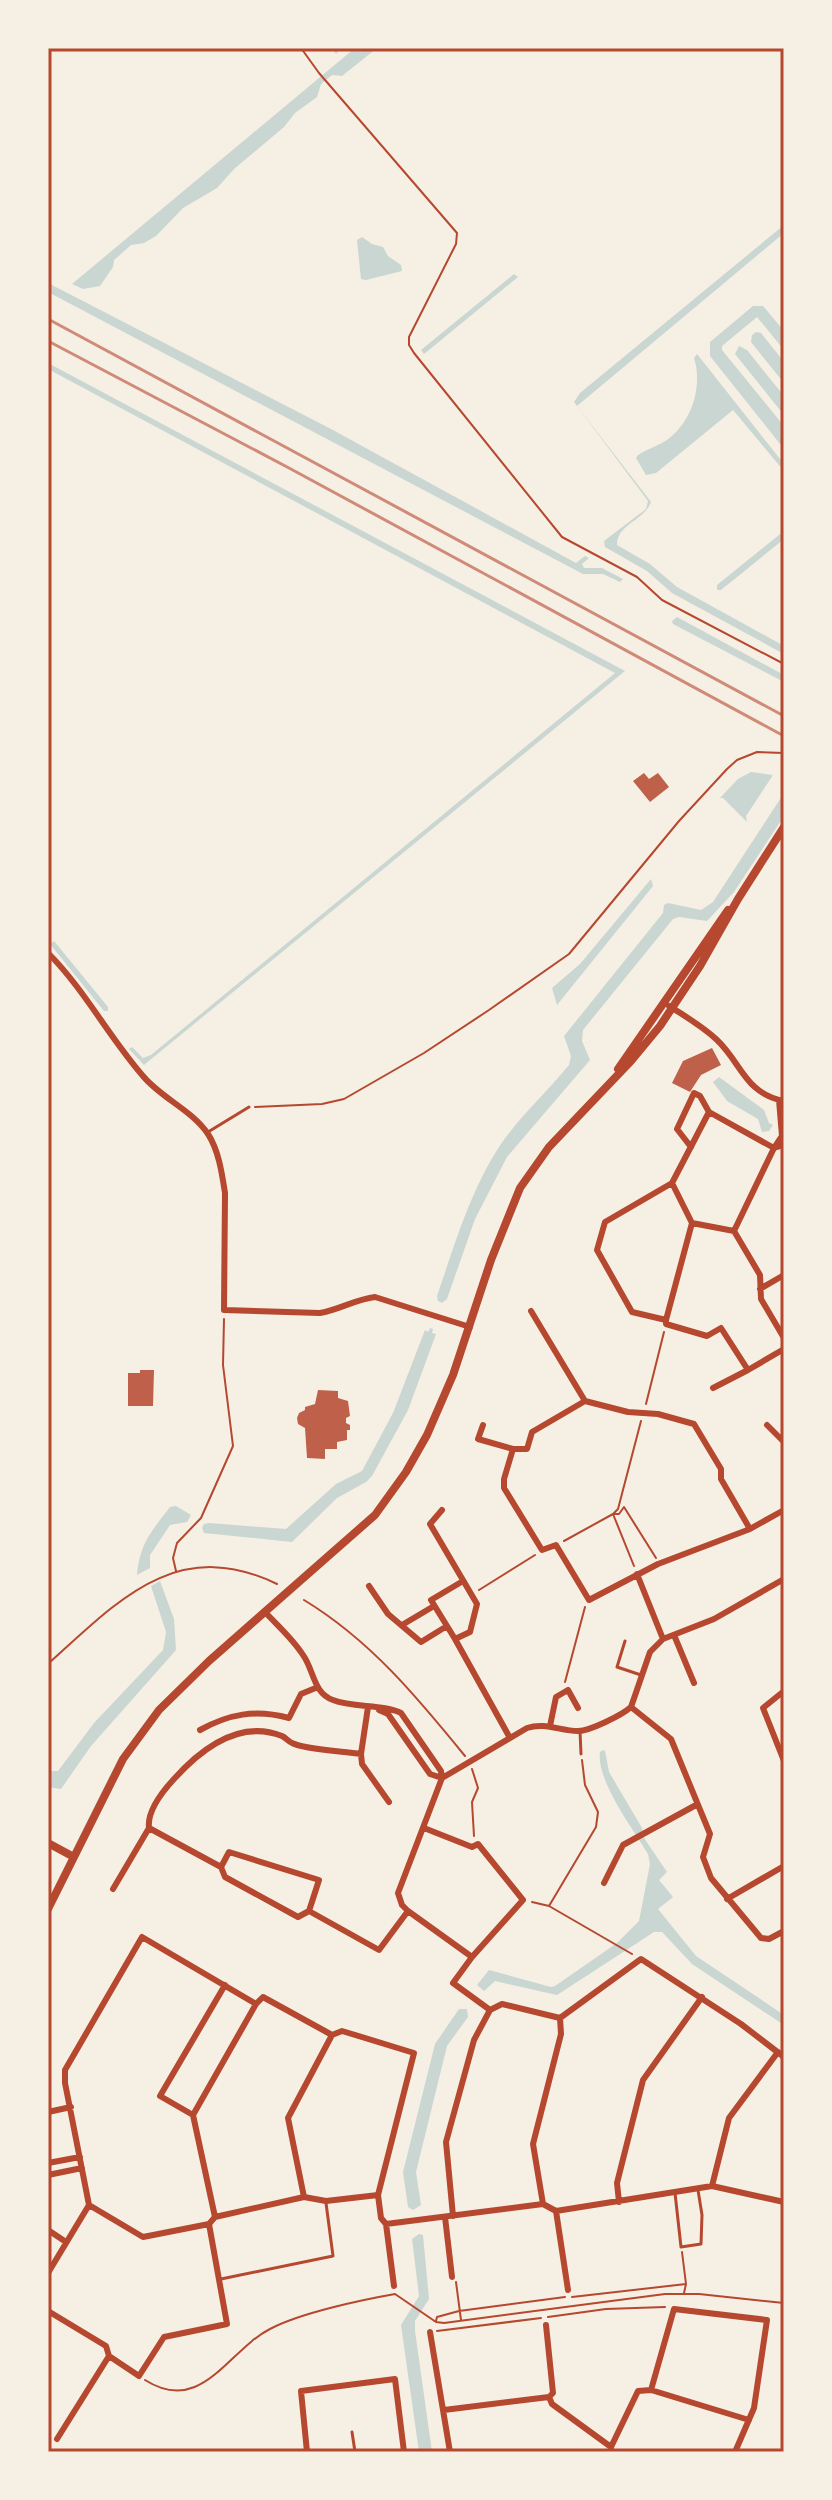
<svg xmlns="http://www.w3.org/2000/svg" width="832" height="2500" font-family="Helvetica,sans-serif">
<rect width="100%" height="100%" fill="#f6efe4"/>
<path fill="#c9d6d2" d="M355 48H377L342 76 332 75 321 84 317 97 295 113 284 127 234 169 217 188 183 208 156 236 144 243 131 245 114 260 113 267 100 286 83 289 72 284Z
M784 225V233L577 406 651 502C644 521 617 524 617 545L650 564 677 587 784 646V654L672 593 647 571 605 547 604 541 646 509 648 501 574 402 580 393Z
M362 237 372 244 383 247 388 256 401 265 402 271 366 280 361 279 357 240Z
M514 274 518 277 424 354 421 350Z
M48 283 331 429 576 563 585 556 589 558 582 564 584 568H602L623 579 620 582 603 574H583L48 292Z
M753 306H763L784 331V350L757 317 722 346V350L784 426V449L710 356V342Z
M756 332 761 333 784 362V383L751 342 752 335Z
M739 346 747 350 784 396V415L735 354Z
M697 354 784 464V471L733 410 656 473 646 475 636 458 638 455C647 449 658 446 667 440 692 422 703 386 694 358Z
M48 363 625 671 144 1065 129 1049 132 1047 143 1058 151 1055 615 673 48 369Z
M784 531V539L721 590H717V585Z
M677 617 784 675V682L673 624 672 621Z
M751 772 773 775 746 816 747 822 723 798H720L738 779Z
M784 793V816L734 892 707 921 679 917 673 919 583 1030 582 1041 590 1060 507 1157 475 1219 447 1299 442 1303 438 1301 437 1296C455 1244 470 1191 501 1144 521 1115 547 1092 569 1065L571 1056 564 1036 663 913 664 905 668 903 701 910 713 902Z
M651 879 653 886 557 1005 552 988 580 964Z
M54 941 108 1007V1011H104L50 944Z
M719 1077 764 1110 769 1123 773 1125 769 1131 762 1132 758 1119 727 1101 713 1082Z
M430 1328 433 1329 432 1333 436 1334 408 1410 372 1476 366 1482 337 1498 292 1542 204 1533 202 1528 204 1524 209 1523 286 1529 336 1484 362 1471 393 1413 425 1330 428 1332Z
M176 1506 191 1515 187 1522 170 1525 150 1555V1568L137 1575C140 1544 150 1533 170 1507Z
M160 1581 174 1619 176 1650 91 1746 61 1789 48 1787V1771H58L94 1723 163 1650 166 1632 151 1586Z
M603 1750 605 1751 609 1772 642 1828 644 1838 667 1872 659 1880 673 1897 658 1909 696 1956 784 2015V2025L692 1964 662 1932H654L557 1995 495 1981 484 1991 477 1985 489 1970 551 1987 555 1986 617 1943 639 1921 650 1864 648 1854C633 1829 596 1780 600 1752Z
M459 2009H467L468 2017 447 2046 416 2172 421 2205 413 2210 408 2207 403 2172 435 2044Z
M419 2234 423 2235 429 2299 415 2321V2331L432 2452H419L401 2325 419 2296 412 2239Z"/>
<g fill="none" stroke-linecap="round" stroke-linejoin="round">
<path stroke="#c9d6d2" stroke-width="3" d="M335 48 336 52"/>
</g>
<path fill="#bf614a" d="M644 773 649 779 658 773 669 787 650 802 633 781Z
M712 1048 721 1065 701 1075 690 1092 672 1083 683 1061Z
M140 1370H154L153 1406H128V1373H140Z
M318 1390 338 1391V1398L348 1401 350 1416 346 1418V1423L350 1425V1430H347V1440L337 1442V1449H325V1459L307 1458 305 1428 298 1424 297 1418 299 1413 305 1410V1407L315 1404Z"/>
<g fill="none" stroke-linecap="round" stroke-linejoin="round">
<path stroke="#b5482f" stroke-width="2" d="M301 48 319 73 457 233 456 244 409 337V345L414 353 562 537 637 577 662 600 784 664
M255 1107 322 1104 344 1099 424 1053 489 1010 569 954 679 821 727 769 737 760 757 752 784 753
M646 1404 664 1332
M564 1541 613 1514H619L624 1507 656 1558
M634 1566 613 1514 618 1509 641 1421
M176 1571 173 1558 177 1543 201 1518 233 1446 223 1365 224 1319
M479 1590 535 1555
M304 1600C370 1640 417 1697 465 1756
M48 1664C117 1602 176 1535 277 1584
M565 1682 585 1607
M472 1769 478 1788 472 1802 474 1836
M532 1902 549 1906 632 1954
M549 1906 596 1827 598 1812 585 1785 582 1760
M682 2252 686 2284 684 2293
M456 2282 461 2320
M572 2297 686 2284
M548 2317 606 2309 665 2307
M436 2321 437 2317 459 2311 565 2297
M437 2331 541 2318
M145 2380C202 2416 228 2350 270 2329 300 2313 361 2300 395 2294L436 2322 444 2323 665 2294H699L784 2303"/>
<path stroke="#b5482f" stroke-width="3" d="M208 1132 249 1107
M625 1641 617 1667 641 1675
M580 1731 581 1754
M675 2193 681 2247 701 2244 702 2215 698 2190
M221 2279 333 2256 326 2203
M352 2432 355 2452"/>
<path stroke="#b5482f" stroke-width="6" d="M48 953C84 989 109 1037 143 1076 161 1098 192 1110 208 1134 219 1151 222 1174 225 1193L224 1310 320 1313C339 1310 356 1299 375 1297L470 1327
M669 1006C685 1016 702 1026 716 1039 742 1063 744 1093 784 1101
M779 1100 782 1136 774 1148 734 1231 760 1275 761 1299 784 1338
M691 1147 677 1129 694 1093 700 1096 709 1112
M672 1183 692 1223
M734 1231 692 1223 666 1320 632 1312 597 1250 605 1222 672 1183 709 1112 774 1148 784 1145
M760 1289 784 1275
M531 1311 585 1401 628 1412 658 1414 694 1424 721 1469V1479L750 1529
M666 1320V1324L707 1336 721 1328 748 1370 784 1349
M713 1388 748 1370
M585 1401 532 1432 527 1449H513L504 1479V1488L542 1550 556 1545 589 1600 658 1564 750 1529 784 1510
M483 1425 478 1439 513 1449
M767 1425 784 1442
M442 1510 430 1524 477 1604 470 1632 455 1639 510 1738
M637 1574 663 1639
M369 1586 388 1614 421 1642 447 1626
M265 1612C278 1626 293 1639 303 1655 314 1670 313 1693 333 1700 353 1708 384 1704 401 1713L441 1771 442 1778
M402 1625 434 1606
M674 1635 694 1683
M455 1639 431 1600 463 1581
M784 1691 763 1708 784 1761
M631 1707 671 1739 710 1834 703 1857 711 1878 761 1938 769 1939 784 1931
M379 1710 388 1714 430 1774 442 1778
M550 1726 556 1697 568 1690 578 1708
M200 1730C229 1714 255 1709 289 1718L301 1694 318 1687
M361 1754 362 1764 389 1802
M442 1778 527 1728C545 1722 560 1731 578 1731 590 1731 622 1715 631 1707L650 1652 663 1639 714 1619 784 1579
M442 1778 398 1893 402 1905 408 1911 472 1957
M149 1828 221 1867 225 1877 298 1917 309 1911 379 1950 408 1911
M424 1828 472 1847 478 1844 523 1900 472 1957 453 1983 490 2010
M221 1867 229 1852 319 1880 309 1911
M604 1883 623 1845 696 1805
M113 1889 149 1828C147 1812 162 1792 174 1779 201 1749 239 1719 282 1736 286 1738 289 1742 292 1743 306 1750 344 1751 361 1754L368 1707
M727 1899 784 1866
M48 2112 71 2107
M193 2115 160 2096 225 1985
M48 2163 80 2157
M48 2175 82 2168
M712 2186 729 2118 778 2052
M304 2197 288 2118 332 2035
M619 2202 617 2183 643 2080 702 1997
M543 2204 533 2144 561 2034 560 2018
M89 2205 65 2083V2070L142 1937 256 2004 263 1997 332 2035 342 2031 414 2053 378 2195 381 2218 386 2224 394 2286
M89 2205 143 2237 209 2224 215 2217 304 2197 326 2201 378 2195
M556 2211 568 2290
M453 2216 446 2142 474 2040 490 2010 502 2004 560 2018 641 1959 741 2024 784 2057
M215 2217 193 2115 256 2004
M445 2217 452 2277
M386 2224 543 2204 556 2211 712 2186 784 2202
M48 2230 66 2242
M48 2273 89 2205
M48 2311 106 2346 109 2356 139 2376 164 2337 227 2324 209 2224
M546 2325 553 2393 549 2397 552 2404 611 2447V2452
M430 2332 450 2452
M651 2390 749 2420
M444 2410 549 2397
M57 2439 109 2356
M611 2447 638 2391 651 2390 674 2309 767 2320 754 2408 735 2452
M307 2452 301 2391 395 2379 404 2452"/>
<path stroke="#b5482f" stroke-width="8" d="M618 1069 728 910
M48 1843 72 1856
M48 1909 123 1759 159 1710 209 1661 375 1515 406 1472 427 1435 453 1375 491 1260 520 1188 549 1147 631 1061 660 1026 700 966 738 899 784 827"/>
<path stroke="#cf8b77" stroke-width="3" d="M48 319 784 716
M48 341 289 468 784 736"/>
</g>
<rect width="832" height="2500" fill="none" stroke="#f6efe4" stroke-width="100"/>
<rect x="50" y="50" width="732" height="2400" fill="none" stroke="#b5482f" stroke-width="3"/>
</svg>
